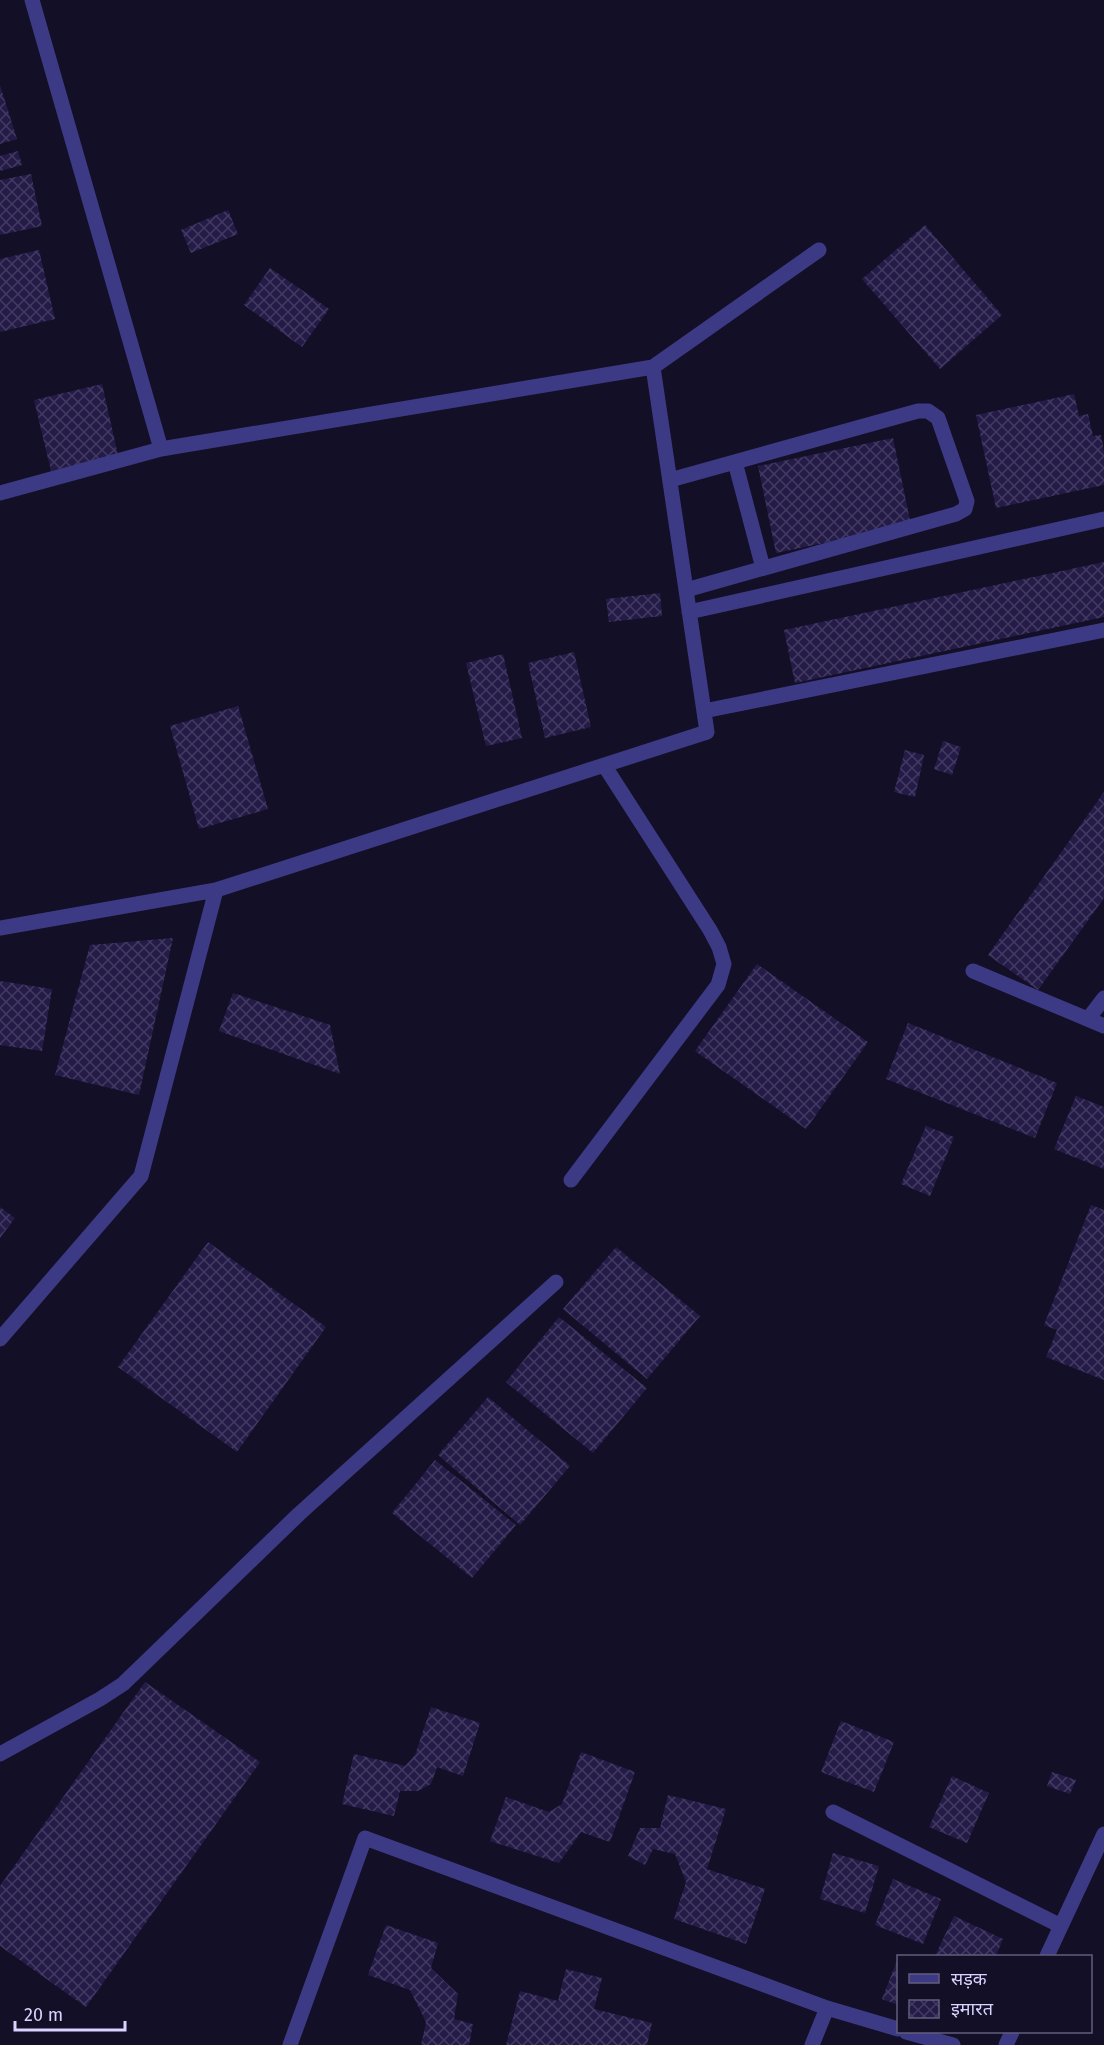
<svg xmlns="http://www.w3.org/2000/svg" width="1104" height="2045" font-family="'Fira Sans','Noto Sans Devanagari',sans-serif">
<defs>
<pattern id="building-cross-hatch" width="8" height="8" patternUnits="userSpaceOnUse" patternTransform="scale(1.5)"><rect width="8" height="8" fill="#241b47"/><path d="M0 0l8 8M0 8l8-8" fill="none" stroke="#433b63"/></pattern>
</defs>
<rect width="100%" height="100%" fill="#130f26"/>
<path fill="url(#building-cross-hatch)" d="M0 85 17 139 0 144Z
M18 151 22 165 0 171V156Z
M31 174 42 226 0 235V180Z
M228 210 238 234 191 253 181 230Z
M925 225 1002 315 940 369 862 279Z
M39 250 55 319 0 332V259Z
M270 268 329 309 302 347 244 305Z
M102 384 118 455 51 471 34 400Z
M1074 394 1079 416 1088 414 1093 436 1101 435 1104 451V485L996 508 976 415Z
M893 438 911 525 776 553 758 466Z
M1104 562V617L795 683 784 630Z
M660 593 662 616 609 622 606 599Z
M574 652 591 727 545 738 528 663Z
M503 654 522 738 486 746 466 663Z
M238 706 268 809 199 829 170 726Z
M943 741 961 747 952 775 934 769Z
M905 750 924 755 915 797 894 792Z
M1104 792V898L1038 990 988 955Z
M173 938 139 1095 55 1075 90 945Z
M757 964 868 1042 806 1129 695 1051Z
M0 981 52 989 42 1051 0 1045Z
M233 993 330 1025 340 1074 219 1031Z
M908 1023 1057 1083 1035 1138 886 1079Z
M1076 1096 1104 1107V1169L1054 1149Z
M926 1126 954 1137 930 1196 901 1184Z
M1091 1205 1104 1210V1380L1046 1357 1057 1330 1044 1325Z
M0 1207 15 1218 0 1238Z
M208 1242 326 1327 237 1452 118 1367Z
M616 1247 700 1316 647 1379 563 1309Z
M559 1317 647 1388 593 1453 506 1382Z
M488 1397 570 1466 520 1525 438 1455Z
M435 1460 516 1525 472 1578 392 1513Z
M145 1682 260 1762 86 2007 0 1946V1886Z
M431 1707 480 1723 463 1776 437 1767 431 1784 418 1791H400L394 1816 342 1804 354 1754 405 1766 415 1755Z
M841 1721 894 1742 874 1792 821 1772Z
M581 1752 635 1772 610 1842 581 1832 559 1863 490 1841 506 1797 549 1812 562 1804Z
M1052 1772 1076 1780 1070 1794 1047 1786Z
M952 1776 989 1793 967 1843 929 1827Z
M668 1795 726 1809 707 1869 765 1889 746 1944 674 1919 686 1882 675 1854 653 1849 645 1865 628 1856 640 1828H660Z
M833 1853 879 1866 865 1913 820 1899Z
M893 1879 941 1899 923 1944 875 1925Z
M954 1916 1003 1939 996 1956H935Z
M386 1925 438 1943 431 1968 458 1994 454 2019 473 2024 469 2045H421L426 2022 410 1990 368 1975Z
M898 1958V2005L882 1999Z
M566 1969 602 1978 594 2009 652 2023 647 2045H506L520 1991 558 2001Z"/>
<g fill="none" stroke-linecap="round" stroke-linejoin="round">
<path stroke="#3d3a85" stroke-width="15" d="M32 0 161 449
M653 367 819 250
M735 462 763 568
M670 480 918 411H928L938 418 967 501 965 509 956 514 686 590
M0 493 161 449 653 367 707 732 216 890 0 928
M689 612 1104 519
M704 711 1104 630
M973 971 1104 1026
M1088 1019 1104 998
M571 1180 718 985 724 964 719 947 710 930 604 765
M0 1339 141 1176 216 890
M0 1754 100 1699 123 1684 299 1514 556 1282
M833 1812 1061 1926
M1047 1956 1104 1834
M906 2032 953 2045
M290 2045 365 1838 827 2008 898 2029
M812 2045 827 2008
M1006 2045 1012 2032"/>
</g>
<rect x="897" y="1955" width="195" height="78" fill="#130f26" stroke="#625e7d" stroke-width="1.5"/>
<rect x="909" y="1974" width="30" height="9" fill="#3d3a85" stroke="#625e7d" stroke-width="1.5"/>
<text x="951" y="1985" font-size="18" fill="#d9d4ff">सड़क</text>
<rect x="909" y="2000" width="30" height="18" fill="url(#building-cross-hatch)" stroke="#625e7d" stroke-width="1.5"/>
<text x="951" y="2015" font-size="18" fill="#d9d4ff">इमारत</text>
<path d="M15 2021v9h110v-9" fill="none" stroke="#d9d4ff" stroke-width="3"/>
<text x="24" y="2021" font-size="18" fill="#d9d4ff" stroke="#130f26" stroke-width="4.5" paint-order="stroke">20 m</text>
</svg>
